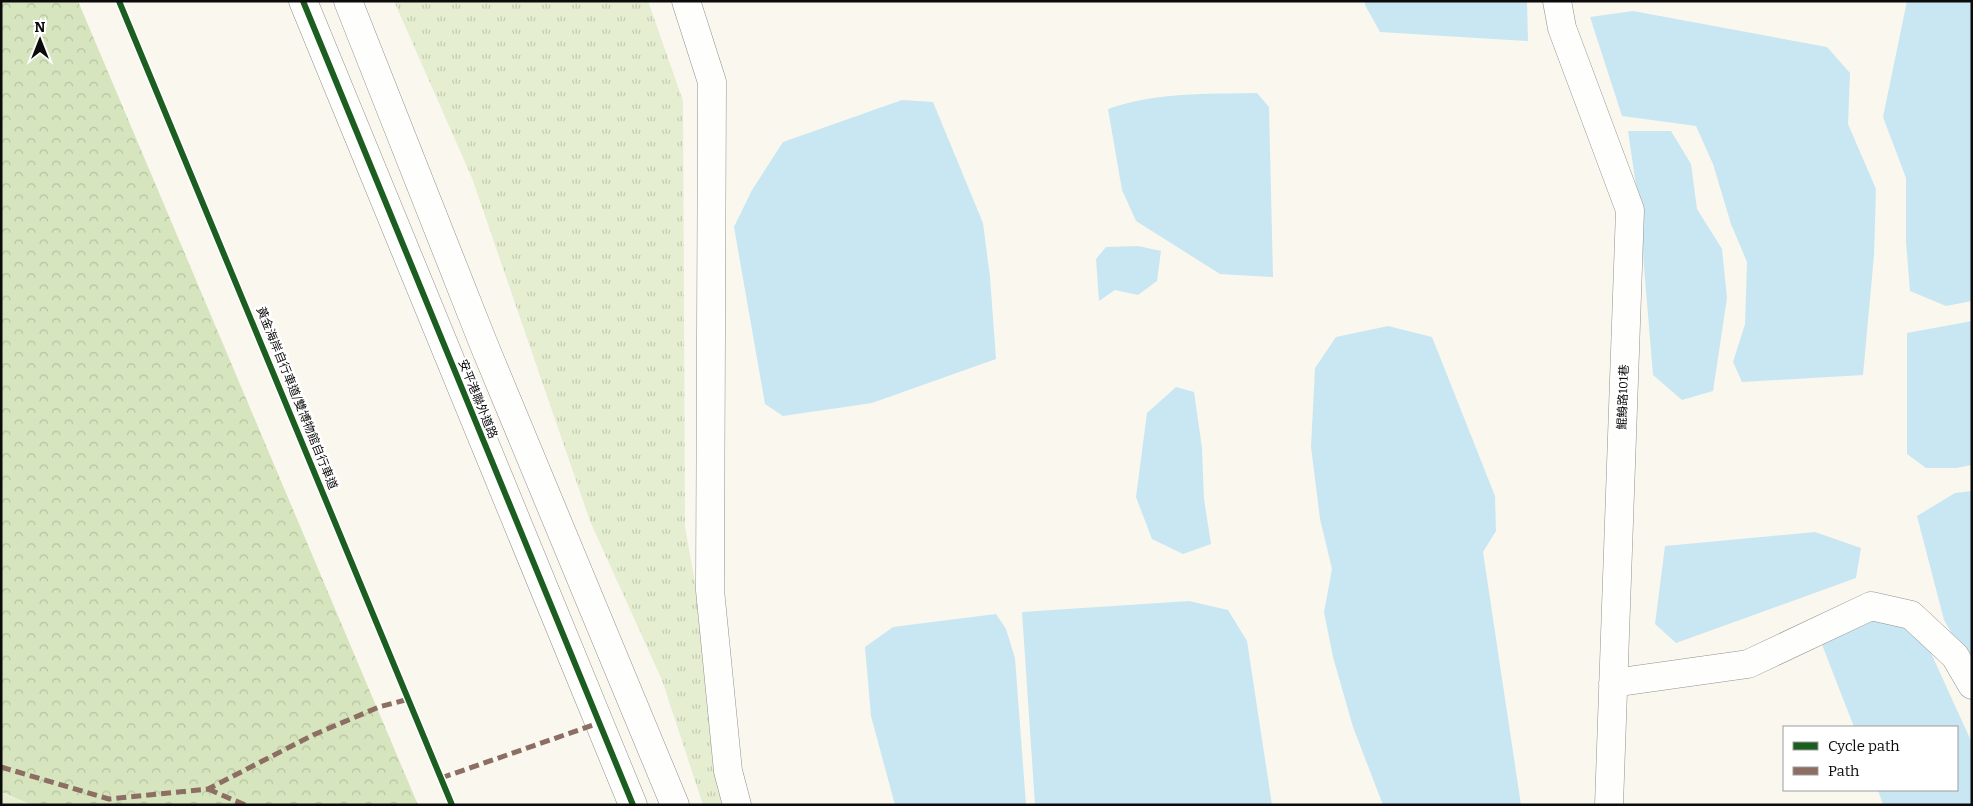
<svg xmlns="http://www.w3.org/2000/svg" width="1973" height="806" font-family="Bitter,'Noto Sans TC',serif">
<defs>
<pattern id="grass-tufts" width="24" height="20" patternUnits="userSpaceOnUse" patternTransform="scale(1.25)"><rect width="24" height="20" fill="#e5eed0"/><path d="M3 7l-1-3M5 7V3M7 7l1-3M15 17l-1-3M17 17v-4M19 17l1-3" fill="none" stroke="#c3cbb1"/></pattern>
<pattern id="forest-crowns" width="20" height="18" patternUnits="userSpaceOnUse" patternTransform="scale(1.25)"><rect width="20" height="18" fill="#d6e5be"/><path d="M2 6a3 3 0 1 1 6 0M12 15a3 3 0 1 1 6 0" fill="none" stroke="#b6c3a2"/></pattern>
</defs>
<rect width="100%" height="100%" fill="#faf7ef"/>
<path fill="url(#grass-tufts)" d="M394 1H648L683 101 685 527 735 805H703L662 680 590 521 472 178Z
M1 793 32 805H1Z"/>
<path fill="url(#forest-crowns)" d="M1 1H78L418 805H32L1 792Z"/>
<path fill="#c8e7f2" d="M1365 1H1527L1528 41 1380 32 1365 5Z
M1907 1H1972V301L1946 306 1910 291 1906 242V178L1883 117Z
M1633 11 1827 47 1850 73 1848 124 1876 189 1874 255 1863 375 1742 382 1733 362 1745 324 1747 262 1731 224 1713 164 1696 126 1622 116 1590 17Z
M1257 93 1269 107 1273 277 1220 274 1136 221 1122 190 1108 109C1156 92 1207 94 1257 93Z
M902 100 933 102 983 223 990 277 996 359 872 403 783 416 765 404 734 227 752 190 783 142Z
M1628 131H1671L1691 164 1697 209 1722 249 1727 298 1713 391 1682 400 1653 375 1639 206Z
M1138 246 1161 251 1157 281 1138 295 1115 290 1099 301 1096 259 1106 247Z
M1972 321V465L1956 468H1926L1907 454V333Z
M1388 326 1432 337 1495 496 1496 531 1483 552 1521 805H1383L1353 727 1333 657 1324 612 1332 569 1320 519 1311 447 1315 368 1336 337Z
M1176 387 1194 392 1202 448 1204 499 1211 544 1183 554 1152 539 1136 497 1147 413Z
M1972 491V668L1944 620 1917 516 1955 493Z
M1815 532 1861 548 1856 578 1676 643 1655 624 1665 546Z
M1189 601 1228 610 1247 641 1272 805H1035L1022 612Z
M996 614 1006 629 1015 658 1026 805H895L871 716 865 647 893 627Z
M1867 620 1899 625 1926 642 1972 743V805H1883L1878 790H1957V727H1854L1821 642Z"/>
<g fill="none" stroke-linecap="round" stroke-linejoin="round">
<g stroke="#93918e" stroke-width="29">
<path id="minor" d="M303 1 633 805
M348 1 484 345 675 805
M686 1 712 82 710 590 728 771 737 805
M1557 1 1562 28 1630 210 1609 805
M1613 683 1748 664 1871 606 1911 615 1955 656 1972 685"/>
</g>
<use href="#minor" stroke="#fefefd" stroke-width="28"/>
<path stroke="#8d6e63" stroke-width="5" stroke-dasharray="10 5" stroke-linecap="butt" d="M1 767 109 799 208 789 313 735 379 707 409 699
M441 778 599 723
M208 789 245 805"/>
<g stroke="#fff" stroke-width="9">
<path id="cycleway" d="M119 1 452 805
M303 1 633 805"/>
</g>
<use href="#cycleway" stroke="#1b5e20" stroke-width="6"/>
</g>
<g text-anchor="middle" stroke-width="5" stroke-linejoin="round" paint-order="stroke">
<g font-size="12" fill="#0b0b0b" stroke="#fff">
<text transform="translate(1623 397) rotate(-88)" y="4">鯤鯓路101巷</text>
<text transform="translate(297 398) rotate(68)" y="4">黃金海岸自行車道/雙博物館自行車道</text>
<text transform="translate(478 399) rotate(68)" y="4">安平港聯外道路</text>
</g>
</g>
<rect width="1973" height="806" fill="none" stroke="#0b0b0b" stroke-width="5"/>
<rect x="1783" y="726" width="175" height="65" fill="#ffffff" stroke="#9d9d9d"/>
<rect x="1793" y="742" width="25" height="8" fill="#1b5e20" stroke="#9d9d9d"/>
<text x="1828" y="751" font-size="15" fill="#0b0b0b">Cycle path</text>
<rect x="1793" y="767" width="25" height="8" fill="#8d6e63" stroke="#9d9d9d"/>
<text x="1828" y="776" font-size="15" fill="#0b0b0b">Path</text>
<g transform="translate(40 40)" stroke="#ffffff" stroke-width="4" paint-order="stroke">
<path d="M0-4L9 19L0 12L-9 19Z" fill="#0b0b0b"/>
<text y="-8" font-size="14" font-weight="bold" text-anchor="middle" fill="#0b0b0b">N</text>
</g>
</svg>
